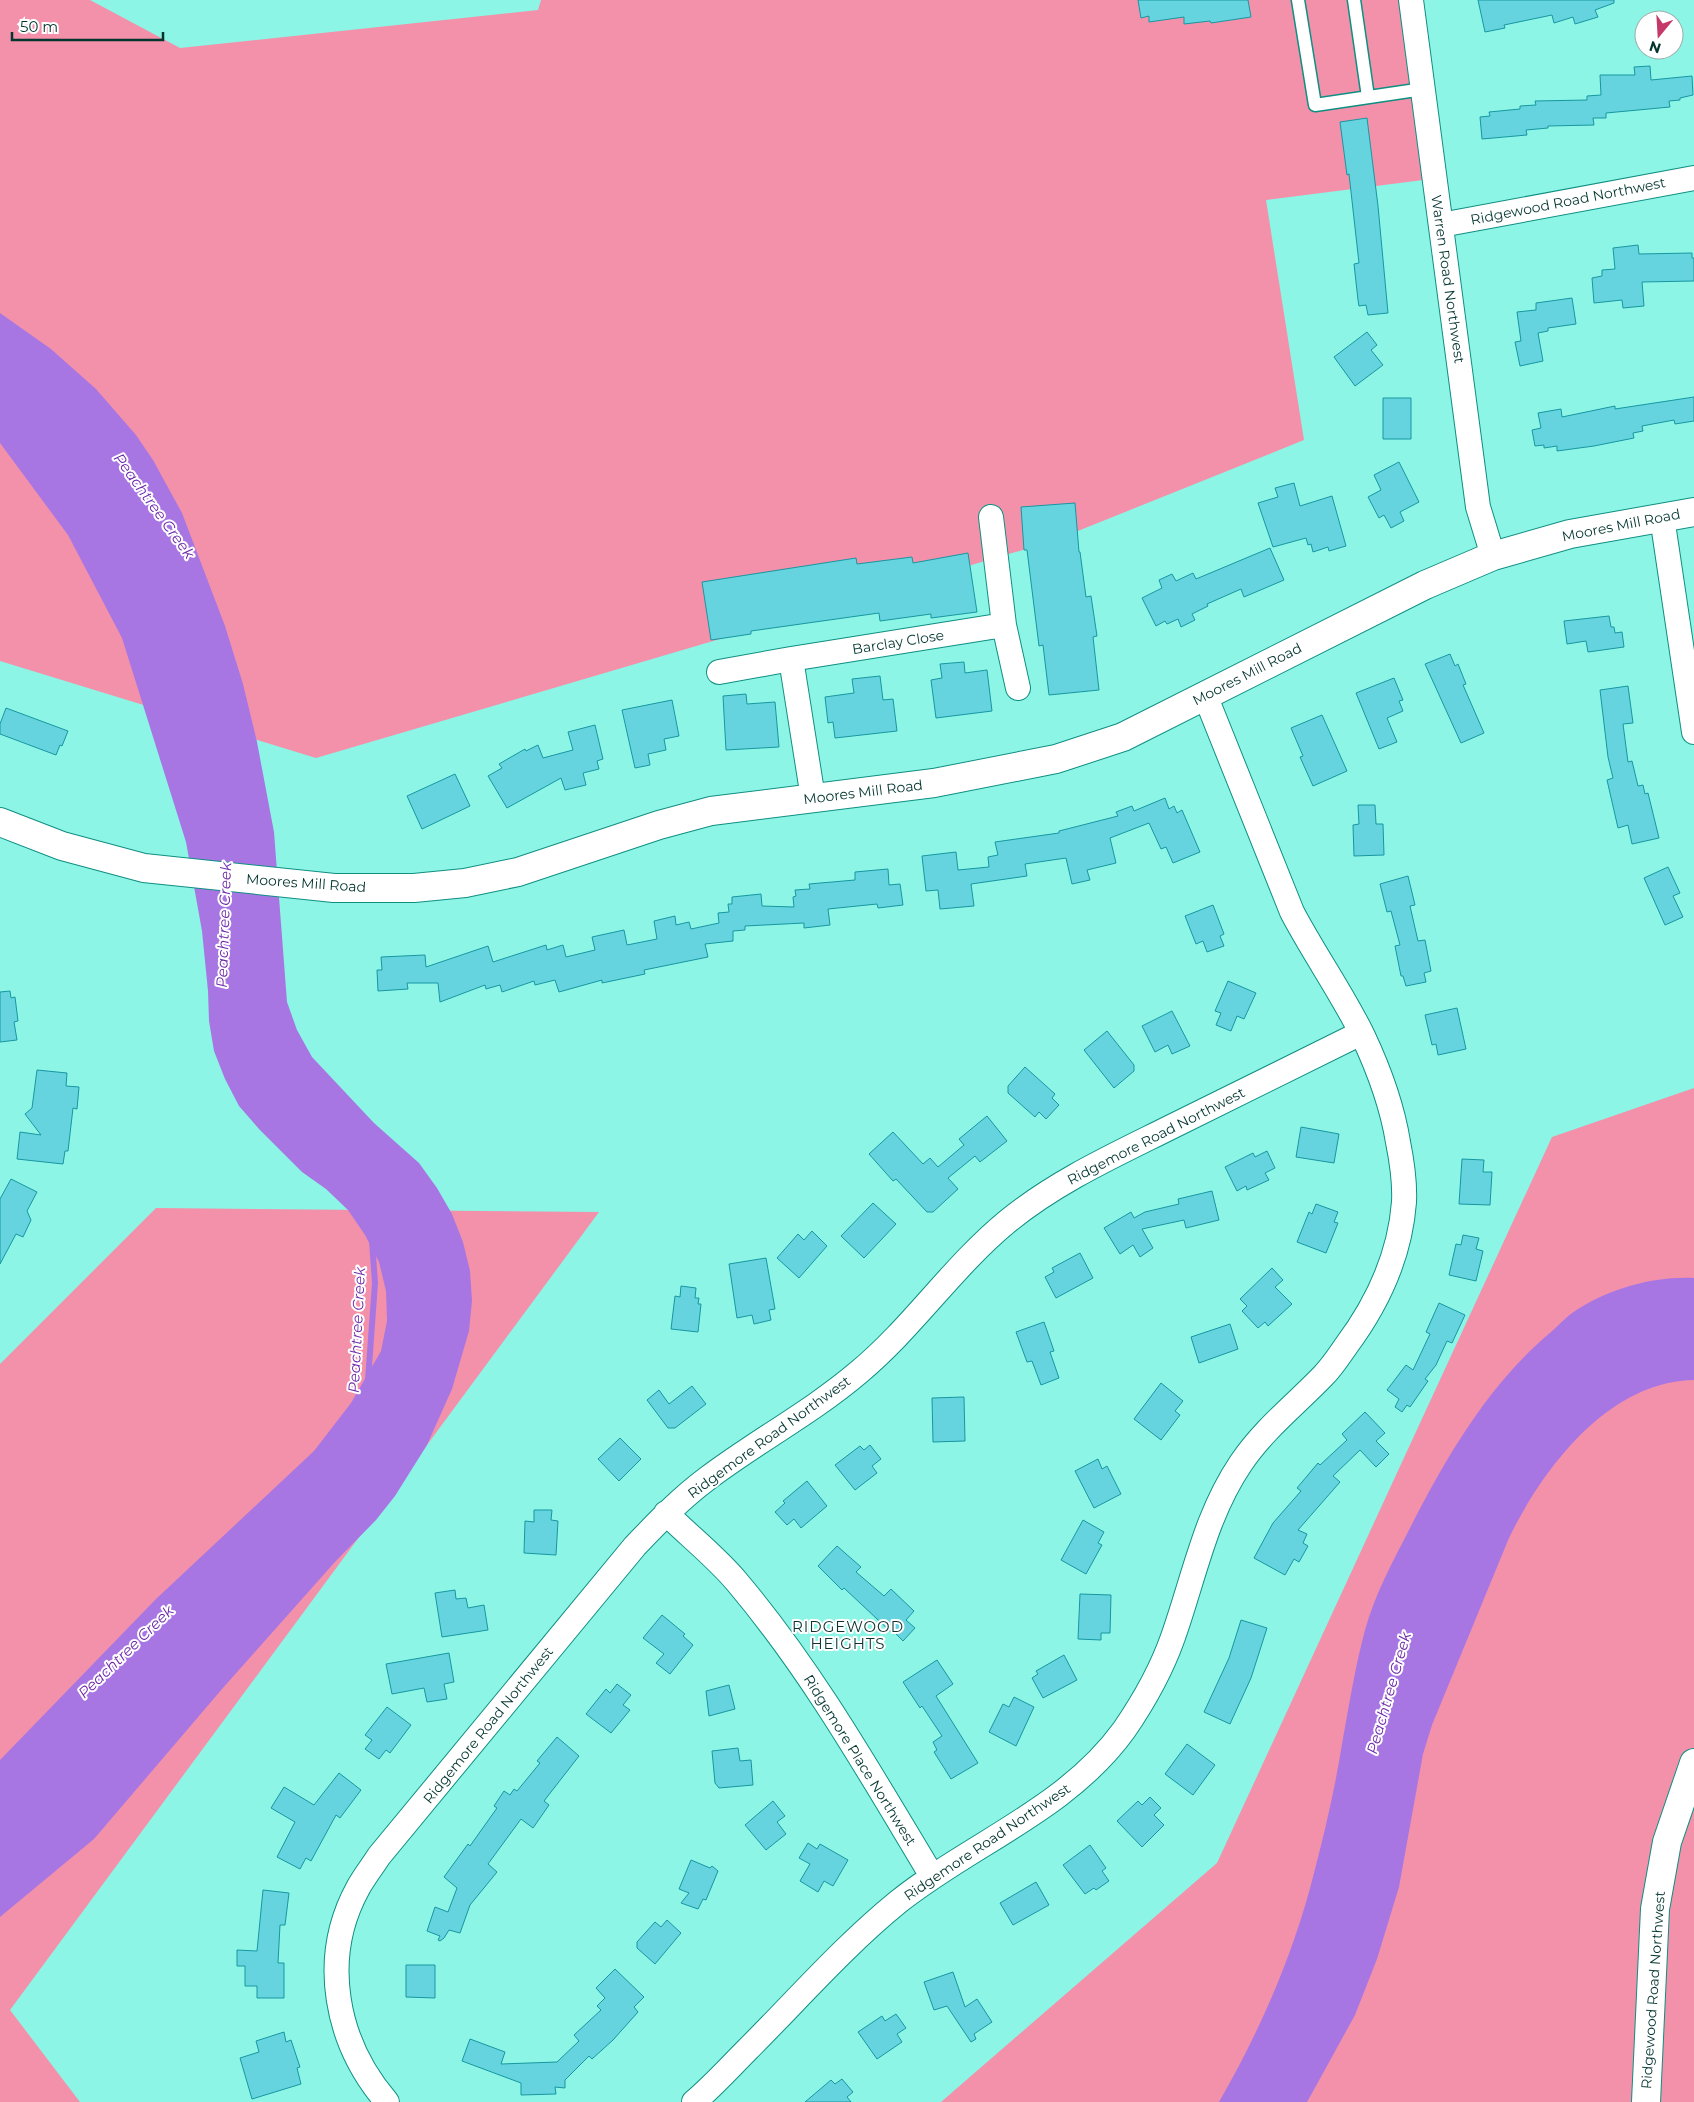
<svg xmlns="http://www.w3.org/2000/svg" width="1694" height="2102" font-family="Montserrat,sans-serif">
<rect width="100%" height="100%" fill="#8cf5e6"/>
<path fill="#f391aa" d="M0 0H90L180 48 538 10 541 0H1404L1431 179 1266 200 1304 440 1053 541 316 758 0 661Z
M1694 1088V2102H941L1217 1863 1552 1137Z
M156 1208 599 1212 10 2010 80 2102H0V1364Z"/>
<path fill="#a876e3" d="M0 313 51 349 96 389 136 435 153 460 182 513 225 626 243 684 257 742 274 832 287 1002 297 1030 312 1057 374 1123 419 1163 437 1188 452 1214 463 1242 470 1271 472 1301 469 1331 452 1389 427 1445 395 1496 376 1520 334 1563 222 1689 94 1839 0 1917V1760L156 1599 314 1451 351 1403 381 1351 387 1321 386 1291 379 1262 365 1235 348 1210 326 1189 302 1172 259 1129 239 1106 225 1079 214 1051 209 1021 208 991 202 931 186 842 122 638 68 535 0 443Z
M1694 1278V1380C1609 1381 1543 1468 1509 1538L1432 1725 1423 1754 1399 1887 1377 1959 1355 2015 1311 2095 1307 2102H1219C1260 2031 1294 1953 1314 1873 1325 1831 1335 1788 1342 1744 1349 1706 1355 1667 1365 1630 1375 1594 1393 1561 1410 1528 1447 1456 1488 1385 1551 1332 1560 1324 1568 1315 1578 1309 1612 1288 1654 1276 1694 1278Z"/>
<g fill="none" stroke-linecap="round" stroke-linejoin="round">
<path stroke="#a876e3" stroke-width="6" d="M368 1380 375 1283 372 1241"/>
</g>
<path fill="#66d4de" stroke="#1797a1" d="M1138 0H1248L1251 17 1211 23 1210 21 1184 24V17L1149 22V16L1141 18Z
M1478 0H1614V3L1595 10 1598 17 1575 24 1573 17 1554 23 1552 15 1504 25 1505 28 1485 32Z
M1650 66 1651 80 1692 76 1693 95 1680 98V100L1669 101 1670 107 1606 113V118H1593L1594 125 1548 126V128L1526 130 1527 135 1482 139 1480 117 1490 116 1489 112 1520 109V106L1536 105 1535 101 1587 100V96L1601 95 1600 75H1635L1634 67Z
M1367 118 1378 206 1388 313 1368 315 1366 305 1359 306 1358 300 1354 264 1359 263 1349 174 1347 175 1340 122Z
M1638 245 1639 254 1692 253V258H1694V281L1642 282 1644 306 1623 308 1622 300 1594 303 1592 278 1602 276V270L1615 269 1613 248Z
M1572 298 1576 324 1548 328V331L1538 333 1543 361 1520 366 1515 342 1521 341 1517 312 1536 310V303Z
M1367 332 1377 345 1371 350 1383 365 1355 386 1334 357Z
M1694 397V421L1675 424 1674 420 1642 426 1643 431 1633 433 1634 438 1594 446 1557 451V446L1544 448V445L1535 446 1532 430 1541 428 1538 413 1561 409 1562 417 1615 406V409Z
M1383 398H1411V439H1383Z
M1399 462 1419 502 1400 512 1404 521 1391 528 1384 515 1379 518 1368 497 1381 490 1374 475Z
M1294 483 1300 506 1332 496 1346 546 1329 551 1328 547 1313 552 1311 544 1308 545 1306 538 1273 547 1258 503 1278 497 1275 488Z
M1075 503 1079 552H1080L1086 597 1091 596 1097 636 1093 637 1099 690 1049 695 1043 645 1039 646 1027 550H1024L1021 507Z
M1270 548 1284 580 1244 597 1241 589 1207 604 1208 606 1192 614 1195 620 1181 627 1178 619 1167 624 1165 621 1156 626 1142 598 1162 588 1159 580 1172 574 1176 581 1193 573 1196 579Z
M968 553 977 612 931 618V614L880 621 879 613 751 631V634L711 640 702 582 856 558 857 564 912 557 913 563Z
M1609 616 1611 627H1614L1615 633 1622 632 1624 647 1588 652 1586 641 1567 644 1564 621Z
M1450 654 1455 666 1458 664 1466 684 1463 685 1484 733 1461 743 1425 664Z
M964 662 965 673 987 670 992 711 936 718 931 680 942 678 940 664Z
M880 676 883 700 893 699 897 731 835 738 833 722 828 723 825 697 854 693 852 679Z
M1394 678 1403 700 1399 701 1403 711 1387 718 1397 742 1379 749 1356 693Z
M1628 686 1633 723 1623 724 1628 762 1632 761 1638 786 1643 785 1645 794 1648 793 1659 838 1632 844 1628 825 1618 828 1607 780 1613 778 1608 757 1600 690Z
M746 694 747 704 775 702 779 747 726 750 723 696Z
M672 700 679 736 664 739 666 750 648 754 650 765 635 768 622 710Z
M6 708 68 731 62 746 60 745 56 755 0 734V724Z
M1322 715 1347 771 1313 786 1300 757 1303 756 1291 728Z
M595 725 603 759 597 761 599 769 583 773 586 785 565 790 561 778 507 808 488 776 502 768 499 764 525 749 526 751 538 745 543 758 573 750 568 732Z
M455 774 470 806 422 829 407 796Z
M1165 798 1169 809 1174 806 1177 813 1182 810 1200 852 1173 863 1166 847 1161 849 1149 823 1110 838 1116 863 1087 870 1090 880 1072 884 1066 858 1025 864 1027 876 971 884 974 906 940 909 938 890 926 891 922 856 956 852 958 870 989 867 988 857 998 855 995 842 1059 833V831L1118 816 1116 812 1132 806 1134 811Z
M1358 805H1375L1376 824H1383L1384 855 1354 856 1353 825 1359 824Z
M1668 867 1680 893 1673 896 1683 917 1665 925 1644 878Z
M888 869 889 885 900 884 903 905 878 908 877 904 828 909 830 925 804 928V923L745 926V930L733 931V941L705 944 708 957 644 970 645 974 602 983V980L559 992 555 980 535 985 534 981 502 992 500 985 486 989 485 985 440 1002 438 983H407L408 989 378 991 377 970H382L381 957 425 955 426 967 488 946 493 962 546 945 547 950 563 945 566 957 595 950 592 937 624 930 627 945 657 939 654 921 675 916 676 925 689 922 691 929 719 923 718 913 729 912 728 904H732V897L761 894 762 906 794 907 793 897 796 896 795 890 810 889 809 884 855 880V872Z
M1408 876 1415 905 1410 906 1418 941 1425 940 1431 971 1424 973 1426 982 1406 986 1403 976H1401L1395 946 1400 945 1391 911 1387 912 1380 884Z
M1213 905 1224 934 1220 936 1224 946 1207 952 1203 941 1196 944 1185 916Z
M1228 981 1256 993 1244 1019 1237 1016 1231 1031 1216 1025 1221 1013 1215 1011Z
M10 991 11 998 15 997 18 1021 14 1022 17 1040 0 1042V992Z
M1457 1008 1466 1049 1438 1055 1436 1044 1432 1045 1425 1015Z
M1172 1011 1190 1046 1172 1054 1168 1045 1155 1052 1142 1026Z
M1107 1031 1134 1065V1071L1114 1088 1084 1050Z
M1025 1067 1055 1094 1052 1098 1059 1105 1046 1119 1039 1112 1035 1117 1008 1093V1086Z
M37 1070 67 1073 66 1086 79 1087 77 1109 73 1108 68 1151H65L63 1164 17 1159 20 1132 41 1135 25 1114 32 1108Z
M987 1116 1007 1141 980 1162 975 1156 948 1178 958 1189 933 1212H927L896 1179 893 1181 869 1154 893 1132 923 1164 930 1158 938 1167 964 1145 959 1139Z
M1301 1127 1339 1134 1334 1163 1296 1157Z
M1267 1151 1275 1168 1265 1173 1269 1180 1247 1190 1246 1186 1237 1191 1225 1167 1253 1153 1255 1157Z
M1462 1159 1484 1160 1483 1172H1492L1490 1205 1459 1204Z
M11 1179 37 1192 27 1211 31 1220 23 1237 16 1234 0 1264V1199Z
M1212 1191 1219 1220 1186 1228 1184 1220 1142 1229 1153 1248 1140 1257 1133 1245 1120 1254 1104 1228 1131 1212 1134 1218 1145 1212 1179 1204 1178 1199Z
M873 1203 896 1224 864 1258 841 1236Z
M1316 1204 1338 1212 1334 1222 1338 1223 1326 1253 1297 1242 1309 1212 1312 1214Z
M812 1231 827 1246 799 1278 777 1258 798 1234 804 1240Z
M1463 1235 1479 1238 1476 1249 1483 1251 1476 1281 1449 1275 1456 1244 1461 1245Z
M1080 1253 1093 1278 1056 1298 1045 1277 1054 1272 1052 1268Z
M766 1258 775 1309 769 1310 771 1320 754 1324 752 1315 737 1318 729 1264Z
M1272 1268 1283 1280 1275 1287 1292 1304 1268 1326 1265 1322 1258 1328 1242 1311 1247 1306 1240 1299Z
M681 1286 696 1288 695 1298H699L698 1304H701L698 1332 671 1329 675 1296 680 1297Z
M1439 1303 1465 1315 1452 1343 1447 1341 1436 1365 1425 1379 1428 1381 1410 1407 1407 1405 1402 1412 1395 1407 1399 1399 1387 1390 1406 1365 1413 1370 1430 1334 1426 1332Z
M1044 1322 1054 1351 1050 1352 1059 1378 1041 1385 1032 1361 1027 1362 1016 1332Z
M1230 1324 1238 1349 1199 1363 1191 1337Z
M1161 1383 1183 1401 1175 1411 1180 1415 1161 1440 1134 1419Z
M692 1386 706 1404 675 1428H668L647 1400 659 1390 669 1404Z
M964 1397 965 1441 933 1442 932 1398Z
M1365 1412 1385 1433 1376 1441 1389 1454 1376 1467 1360 1450 1333 1476 1340 1482 1298 1530 1307 1534 1303 1543 1308 1546 1299 1562 1294 1559 1285 1575 1254 1558 1273 1523 1301 1491 1297 1488 1318 1463 1320 1465 1347 1440 1342 1434Z
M620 1438 641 1459 619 1481 598 1459Z
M870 1445 881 1459 872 1466 877 1473 855 1490 835 1465 860 1446 864 1450Z
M1098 1459 1102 1469 1107 1466 1121 1494 1094 1508 1075 1471Z
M807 1481 827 1506 801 1528 794 1519 787 1525 775 1512 785 1503 783 1501Z
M534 1510H552L551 1520 558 1521 556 1555 524 1553 525 1521 534 1522Z
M1083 1520 1104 1532 1098 1543 1102 1545 1086 1574 1061 1560Z
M837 1546 861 1567 856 1572 884 1596 891 1589 914 1611 906 1620 915 1628 903 1641 895 1633 893 1634 844 1588 842 1590 818 1566Z
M455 1590 456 1599 466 1598 468 1608 484 1605 488 1630 442 1637 435 1593Z
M1080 1594 1111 1595 1110 1633H1101V1640L1078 1639Z
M662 1615 685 1634 683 1636 693 1645 670 1674 656 1663 664 1654 643 1638Z
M1241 1620 1267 1628 1251 1678 1230 1724 1204 1712 1229 1658Z
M449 1653 454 1682 444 1684 447 1699 427 1702 424 1688 392 1694 386 1664Z
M1064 1655 1077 1680 1043 1698 1032 1678 1038 1674 1036 1671Z
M937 1660 953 1684 936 1696 978 1763 951 1779 934 1752 937 1750 933 1742 942 1736 922 1706 920 1708 903 1682Z
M617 1684 631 1695 623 1705 630 1710 611 1733 586 1714 606 1689 610 1693Z
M729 1685 735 1709 709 1716 706 1691Z
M1014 1697 1034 1707 1016 1746 989 1732 1003 1704 1009 1707Z
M387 1707 411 1725 390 1753 386 1750 379 1759 365 1749 372 1740 365 1735Z
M557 1737 579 1756 544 1801 549 1805 533 1828 521 1819 488 1864 497 1872 470 1905 460 1933 449 1930 444 1938 440 1941 438 1940 440 1936 427 1931 435 1907 448 1912 457 1888 444 1877 468 1844 470 1846 497 1808 494 1806 504 1791 510 1795 514 1789 517 1791 540 1763 537 1761Z
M1187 1744 1215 1765 1193 1795 1165 1774Z
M738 1748 740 1761 751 1760 753 1785 719 1788 715 1783 712 1751Z
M339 1773 361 1790 340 1818 336 1815 311 1861 306 1858 300 1869 277 1857 295 1822 271 1808 284 1787 314 1805Z
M1150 1797 1161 1808 1154 1815 1164 1825 1142 1847 1117 1821 1138 1801 1142 1805Z
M773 1801 785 1816 777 1822 786 1834 766 1850 745 1825Z
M808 1843 817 1849 820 1844 848 1860 833 1886 824 1881 818 1892 800 1881 810 1864 799 1858Z
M1090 1845 1106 1868 1102 1871 1109 1881 1096 1890 1094 1888 1085 1894 1063 1865Z
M691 1860 710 1868 712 1866 718 1871 706 1900 703 1899 698 1909 681 1903 689 1893 679 1889Z
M1036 1882 1049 1905 1013 1925 1000 1903Z
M263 1890 289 1893 285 1925H280L278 1963H284V1998H257V1986H245V1966H237V1950L257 1951Z
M667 1920 681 1933 655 1964 637 1948V1942L655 1922 661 1927Z
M406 1965H435V1998L406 1997Z
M615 1969 644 1997 634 2007 638 2012 613 2040 592 2059 589 2056 565 2080V2088L555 2087 556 2094 521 2095V2083L462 2061 470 2039 505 2052 501 2064 557 2062 579 2041 574 2035 601 2010 597 2006 605 1998 596 1988Z
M953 1972 965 2007 977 1999 992 2022 974 2034 976 2039 971 2042 947 2006 934 2010 924 1982Z
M896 2014 906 2028 897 2034 902 2042 877 2059 858 2032 882 2016 885 2021Z
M284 2032 286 2042 291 2040 300 2067 297 2068 301 2084 252 2099 240 2058 259 2052 256 2041Z
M842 2079 853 2092 847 2097 851 2102H805L831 2080 835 2084Z"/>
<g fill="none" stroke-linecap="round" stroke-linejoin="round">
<g stroke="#0f8f82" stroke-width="15">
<path id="lane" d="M1298 0 1315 105 1423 89
M1354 0 1368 97"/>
</g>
<g stroke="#0f8f82" stroke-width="26">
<path id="street" d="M1411 0 1478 507 1493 556
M1441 225 1694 178
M991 517 1004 625 1018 688
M1662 517 1694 732
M719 672 791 659
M813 798 791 659 1004 625
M666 1513C689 1536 716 1557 737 1582 813 1672 871 1775 932 1876
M387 2102C336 2043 319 1959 358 1888 364 1877 372 1867 379 1856L635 1546C658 1522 681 1498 708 1478 757 1441 812 1412 859 1372 913 1327 953 1266 1008 1221 1057 1181 1115 1155 1171 1127 1235 1096 1298 1064 1361 1033
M694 2102C713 2086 730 2067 748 2049 797 2000 844 1946 898 1902 972 1843 1067 1809 1124 1730 1144 1701 1161 1671 1173 1637 1194 1578 1205 1516 1241 1463 1264 1429 1295 1405 1323 1376 1332 1367 1339 1356 1346 1346 1378 1303 1400 1256 1404 1202 1405 1182 1402 1162 1398 1142 1392 1105 1379 1070 1363 1036 1342 993 1314 954 1292 912L1205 695"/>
</g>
<g stroke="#0f8f82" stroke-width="30">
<path id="secondary" d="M0 822 62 846 144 868 334 888H414L465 883 518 872 659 825 711 811 934 783 1056 759 1123 737 1425 585 1493 556 1570 534 1694 512
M1646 2102 1655 1909 1667 1842 1694 1763"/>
</g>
<use href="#lane" stroke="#fff" stroke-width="12"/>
<use href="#street" stroke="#fff" stroke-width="24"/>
<use href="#secondary" stroke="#fff" stroke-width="28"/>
</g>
<g text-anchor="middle" stroke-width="4" stroke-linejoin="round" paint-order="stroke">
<g font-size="14" fill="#03352f" stroke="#fff">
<text transform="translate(1568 201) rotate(-11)" y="5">Ridgewood Road Northwest</text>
<text transform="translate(1448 279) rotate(82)" y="5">Warren Road Northwest</text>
<text transform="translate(1621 525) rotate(-11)" y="5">Moores Mill Road</text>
<text transform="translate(898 642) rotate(-9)" y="5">Barclay Close</text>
<text transform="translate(1247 674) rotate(-27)" y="5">Moores Mill Road</text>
<text transform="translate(863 792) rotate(-7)" y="5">Moores Mill Road</text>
<text transform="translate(306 883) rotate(4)" y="5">Moores Mill Road</text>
<text transform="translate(1156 1136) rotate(-27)" y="5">Ridgemore Road Northwest</text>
<text transform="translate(769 1437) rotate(-36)" y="5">Ridgemore Road Northwest</text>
<text transform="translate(488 1725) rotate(-51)" y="5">Ridgemore Road Northwest</text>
<text transform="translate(860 1760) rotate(58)" y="5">Ridgemore Place Northwest</text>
<text transform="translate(987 1842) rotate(-34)" y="5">Ridgemore Road Northwest</text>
<text transform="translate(1653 1990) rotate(-86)" y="5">Ridgewood Road Northwest</text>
</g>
<g font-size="15" font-style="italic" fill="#6e29aa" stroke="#fff">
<text transform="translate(154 506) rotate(54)" y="5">Peachtree Creek</text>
<text transform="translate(224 925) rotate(-88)" y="5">Peachtree Creek</text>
<text transform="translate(357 1330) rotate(-87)" y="5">Peachtree Creek</text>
<text transform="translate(126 1652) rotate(-44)" y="5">Peachtree Creek</text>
<text transform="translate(1389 1693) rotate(-74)" y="5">Peachtree Creek</text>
</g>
<g font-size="15" letter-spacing="1" fill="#10322e" stroke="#fff">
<text x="848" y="1632">RIDGEWOOD<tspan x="848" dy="17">HEIGHTS</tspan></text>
</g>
</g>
<g transform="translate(1659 35) rotate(198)"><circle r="24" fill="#ffffff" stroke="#9aaeac"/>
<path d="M0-4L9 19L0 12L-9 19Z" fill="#c5396a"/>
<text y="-8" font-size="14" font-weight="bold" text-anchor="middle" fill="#03352f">N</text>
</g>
<path d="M12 32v8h151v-8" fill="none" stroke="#03352f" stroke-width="2.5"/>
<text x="20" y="32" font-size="15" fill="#03352f" stroke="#ffffff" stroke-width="4" paint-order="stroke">50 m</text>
</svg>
